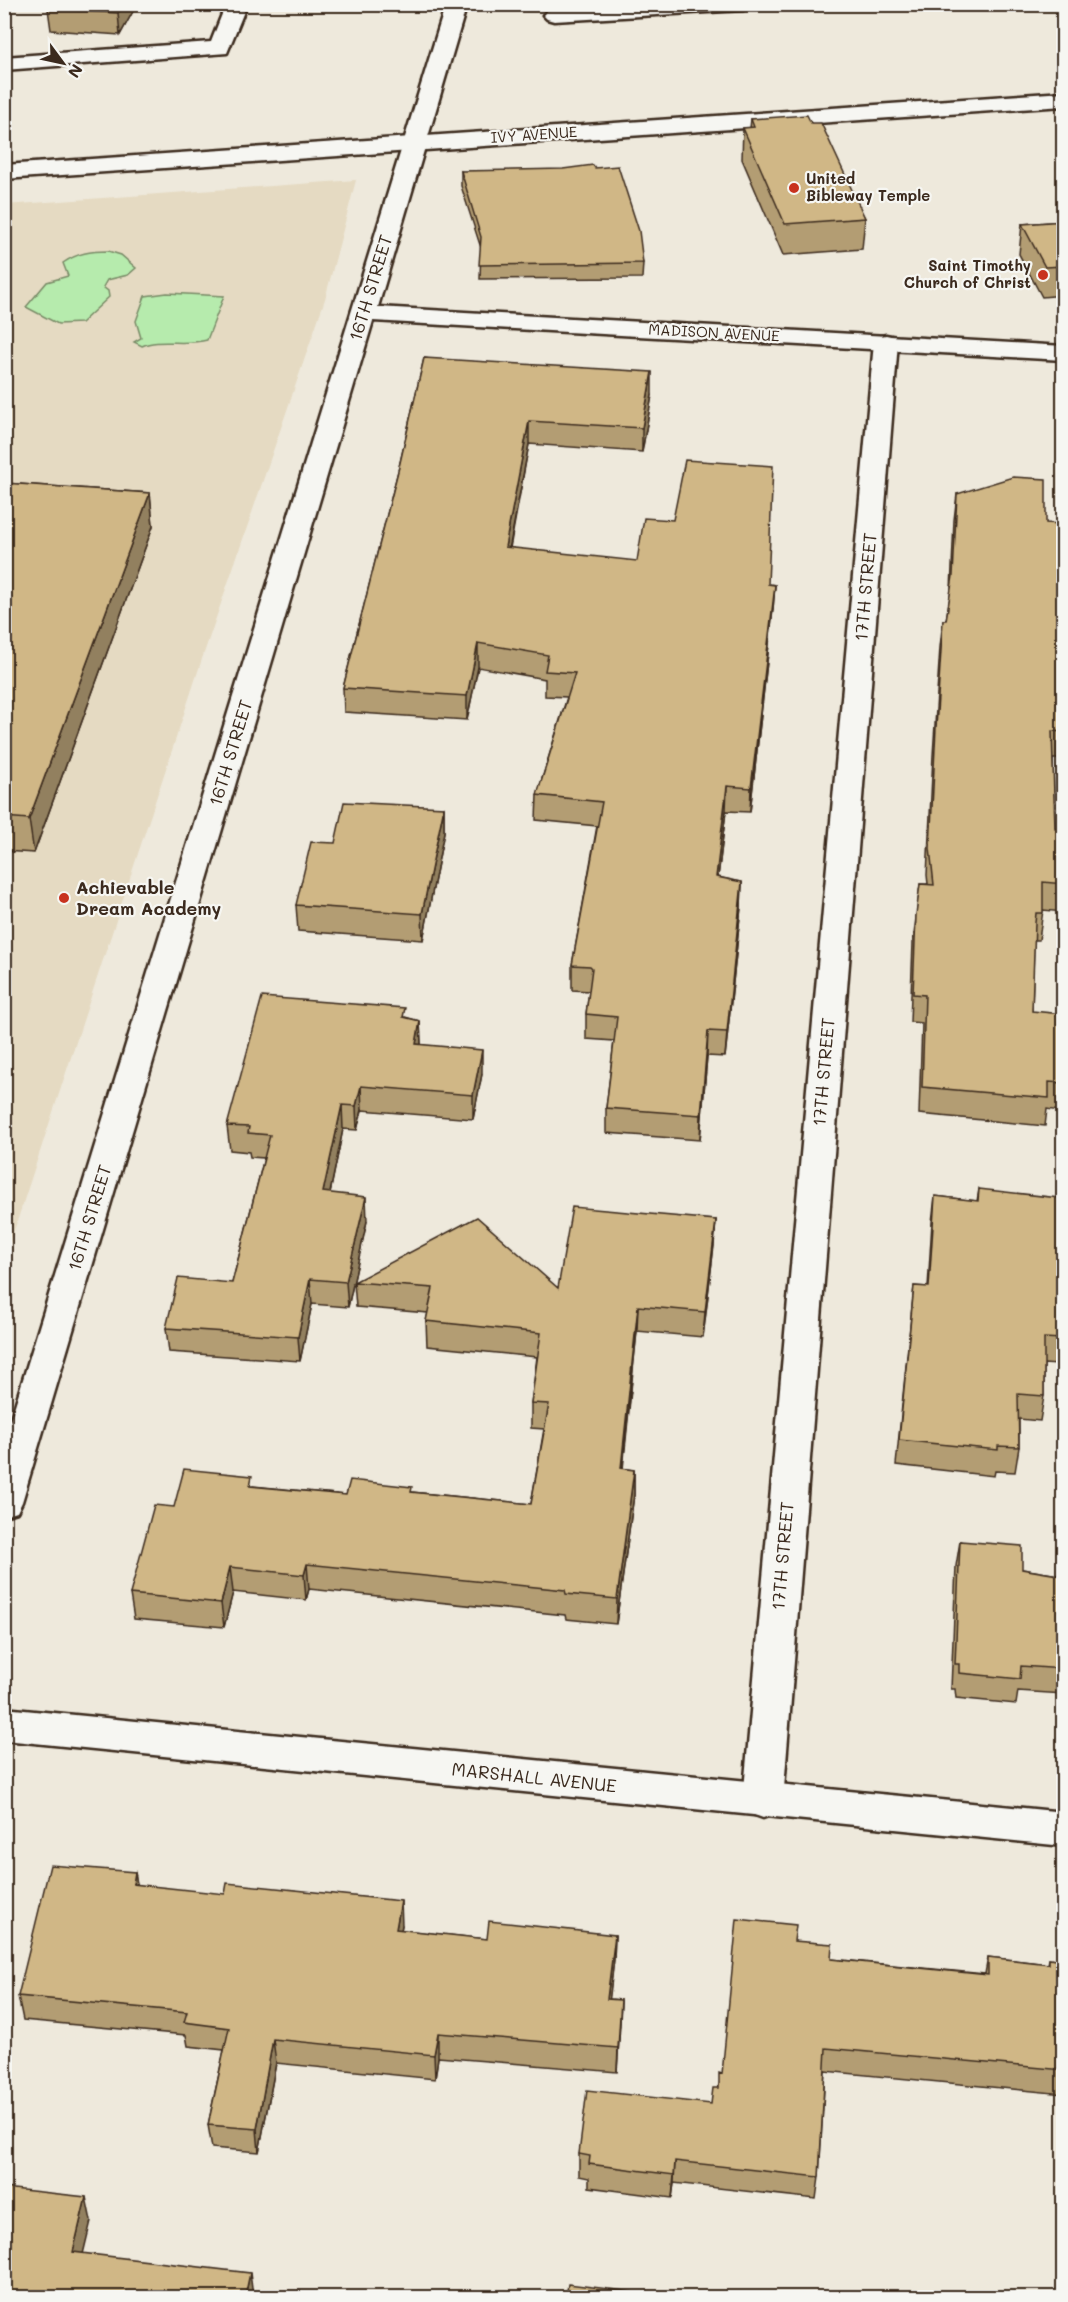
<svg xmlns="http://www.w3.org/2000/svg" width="1068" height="2302" font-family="Mali,sans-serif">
<rect width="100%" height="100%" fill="#eee9dc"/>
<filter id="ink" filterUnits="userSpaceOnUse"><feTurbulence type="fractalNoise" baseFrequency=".0167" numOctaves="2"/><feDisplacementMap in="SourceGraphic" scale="12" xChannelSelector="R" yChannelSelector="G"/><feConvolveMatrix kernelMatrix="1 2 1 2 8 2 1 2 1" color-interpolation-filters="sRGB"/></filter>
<g filter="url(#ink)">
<path fill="#e5dac2" d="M356 180 325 299 203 656 5 1258V205Z"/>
<path fill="#b6ebad" stroke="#788a66" stroke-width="1.5" d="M108 251 121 255 136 268 128 275 107 280 103 287 108 291 109 297 81 323 58 324 26 307 47 282 68 276 63 263C77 253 91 251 108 251Z
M167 293 224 296 207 340C186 346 158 338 142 346L134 342 141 338 136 321 145 296Z"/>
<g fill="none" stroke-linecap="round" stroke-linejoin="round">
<g stroke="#3b2a1e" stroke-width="5">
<path id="lane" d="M226 4H247L227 53 4 70V57L211 42Z"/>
</g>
<g stroke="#3b2a1e" stroke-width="5">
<path id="street" d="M626 4H753L743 10 554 21 547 19 543 15 547 11 554 9Z
M1064 92V106L4 179V165Z
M886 335 895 337 898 342 783 1801 777 1813 763 1818 749 1813 743 1801 874 342 877 337Z"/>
</g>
<g stroke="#3b2a1e" stroke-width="5">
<path id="secondary" d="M446 4H467L378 307 1064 346V360L373 321 22 1502 17 1512 4 1516V1441Z
M4 1708 1064 1812V1846L4 1740Z"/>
</g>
<use href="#lane" fill="#f6f6f2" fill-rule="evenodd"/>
<use href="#street" fill="#f6f6f2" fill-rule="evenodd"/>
<use href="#secondary" fill="#f6f6f2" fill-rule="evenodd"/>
</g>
<path fill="#b39d73" stroke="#3b2a1e" stroke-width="1.5" d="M51 4H137L120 35 51 30 48 9Z
M751 119 811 123 865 218 862 249 783 255 742 159 743 128H750Z
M461 171 643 263 642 278 480 279 481 248 461 186Z
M1064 221V295L1042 297 1019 254 1022 224Z
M424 358 652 395 642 452 529 444 510 548 775 585 773 609 750 812 726 811 718 877 742 882 741 907 725 1057 707 1056 700 1140 606 1133V1108L614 1041 586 1039V1014L589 991 572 990V965L597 826 536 820 537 795 567 697 545 696V679L478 667 467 720 344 712 343 688 399 467Z
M4 483 150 493 153 526 34 853 4 851Z
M957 494 1046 523 1061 547H1064V759H1053L1055 828 1064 829V912L1043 910 1039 940H1034L1032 1011 1063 1083 1059 1111 1047 1109 1045 1126 919 1114 922 1023 910 1022 913 943 920 884H928L927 875 933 755 940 647 943 620H946L951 590 954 520Z
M444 807V832L423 940 298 931 296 905Z
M405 1017 420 1021 421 1045 482 1074 473 1119 362 1110 357 1130 343 1129 330 1193 367 1221 348 1307 312 1304 300 1361 169 1352 166 1328 232 1283 264 1158 250 1157 249 1152 230 1150 227 1126Z
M979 1189 1062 1339 1058 1365 1044 1364V1396L1040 1421 1019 1419V1447L1015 1472 995 1471 994 1476 896 1465 914 1286 928 1287 932 1222 935 1196 977 1201Z
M716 1220 714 1245 703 1337 637 1331 623 1469 634 1470V1495L616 1624 566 1619 565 1615 309 1589 306 1600 233 1592 224 1627 134 1619 130 1594 174 1507 253 1486 346 1495 412 1492 531 1504 544 1429 531 1428V1403L537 1357 427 1346 426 1321 428 1313 356 1307 354 1282 558 1288Z
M960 1541 1022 1569 1064 1576V1694L1018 1691 1016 1704 956 1698 955 1689H951L956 1566Z
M135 1872 137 1885 402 1925 401 1930 487 1939 615 1935 614 1959 609 1999 621 2000 617 2072 438 2057 435 2079 276 2063 259 2152 212 2148 208 2125 224 2050 188 2046 186 2035 23 2020 18 1996Z
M795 1941 831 1959 985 1974 988 1957 1048 1964 1049 1959 1064 1961V2094L825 2071 819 2177 816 2199 674 2183 672 2198 589 2187V2178L579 2176V2154L711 2104 718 2088 722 2074Z"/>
<path fill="#92805e" stroke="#3b2a1e" stroke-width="1.5" d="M123 4H137L120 35 118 13Z
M652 372V395L642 452V428Z
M529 421V444L505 571V547Z
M150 493 153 526 34 853 29 819Z
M775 585 773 609 750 812 751 788Z
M478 643V667L467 720V696Z
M727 786 726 811 715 902 716 877Z
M444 807V832L423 940 422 914Z
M742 882 741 907 725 1057 727 1032Z
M420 1021 421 1045 416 1044Z
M708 1031 707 1056 700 1140 701 1115Z
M482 1050V1074L473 1119V1095Z
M361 1086 362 1110 357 1130 356 1106Z
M342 1105 343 1129 325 1217 323 1192Z
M366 1197 367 1221 348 1307 346 1282Z
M716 1220 714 1245 703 1337 705 1312Z
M310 1279 312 1304 300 1361 298 1337Z
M638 1306 637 1331 620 1493 621 1468Z
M634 1470V1495L616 1624 617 1599Z
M307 1564 309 1589 306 1600 304 1575Z
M230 1567 233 1592 224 1627 221 1603Z
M135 1872 139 1897 133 1884Z
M401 1901 402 1925 397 1953 396 1929Z
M615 1935 614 1959 607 2022V1999Z
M621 2000 620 2024 617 2072 618 2048Z
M438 2033V2057L435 2079 434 2055Z
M273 2039 276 2063 259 2152 257 2129Z
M675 2161 674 2183 672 2198 674 2175Z
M86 2197 91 2221 78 2275 73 2252Z
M250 2273 253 2296 246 2292Z"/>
<path fill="#d0b786" stroke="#3b2a1e" stroke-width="1.5" d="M51 4H123L118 13 48 9Z
M807 115 811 123H821L865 218 785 224 743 128 754 127 751 119Z
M593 165 595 168 618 166 639 231 643 263 479 265 481 237 461 171 563 169Z
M1064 221V266L1045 267 1022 224Z
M424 358 652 372 642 428 529 421 505 547 637 561 644 518 673 520 685 460 773 466 768 584 775 585 751 788 727 786 716 877 742 882 727 1032 708 1031 701 1115 606 1108 617 1017 586 1014 592 968 590 966 572 965 602 802 537 795 575 673 545 671 548 655 478 643 467 696 343 688 399 467Z
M1013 477 1046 479V523L1062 524 1061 547H1064V732L1052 731 1055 828 1064 829V884L1043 882V913H1036L1035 923 1032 1011 1063 1014V1083L1049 1082V1098L922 1087 925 995 913 994 916 915 920 884 934 885 930 848 936 728 943 620H946L953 576 957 494Z
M4 483 150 493 29 819 4 817Z
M344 802 444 807 422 914 296 905 311 842 335 843Z
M262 997 405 1008 403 1017 420 1021 416 1044 482 1050 473 1095 361 1086 356 1106 342 1105 323 1192 366 1197 346 1282 310 1279 298 1337 166 1328 178 1278 232 1283 270 1135 248 1133 249 1127 227 1126Z
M979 1189 1059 1198 1062 1339 1044 1338V1396L1018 1394 1019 1447 998 1446V1450L899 1440 914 1286 929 1287 935 1196 978 1201Z
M572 1207 716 1220 705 1312 638 1306 621 1468 634 1470 617 1599 566 1594 565 1590 307 1564 304 1575 230 1567 221 1603 130 1594 154 1505 174 1507 184 1469 252 1476 250 1486 346 1495 350 1480 412 1487 411 1492 531 1504 549 1404 531 1403 541 1333 426 1321 433 1288 354 1282 477 1217 558 1288Z
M960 1541 1022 1546V1569L1064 1576V1669L1021 1666 1020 1679 959 1673V1664H955Z
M50 1865 135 1872 133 1884 225 1894 227 1883 401 1901 396 1929 487 1939 489 1921 615 1935 607 1999 621 2000 618 2048 438 2033 434 2055 273 2039 257 2129 208 2125 229 2028 184 2022 187 2012 18 1996Z
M737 1919 796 1925 794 1941 832 1944 831 1959 988 1975V1957L1049 1964V1959L1064 1961V2070L826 2048 819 2177 675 2161 674 2175 589 2164 590 2156 579 2154 587 2090 711 2104 713 2088H719V2073L722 2074Z
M4 2188 86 2197 73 2252 250 2273 246 2292 295 2298H4Z
M568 2284 632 2292 631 2297 634 2298H566Z"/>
</g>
<g fill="#c8321e" stroke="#f6f6f2" stroke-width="2">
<circle cx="794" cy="188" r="6"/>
<circle cx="1043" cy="275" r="6"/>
<circle cx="64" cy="898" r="6"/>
</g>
<g text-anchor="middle" stroke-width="4.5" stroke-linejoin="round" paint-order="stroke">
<g font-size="15" fill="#3b2a1e" stroke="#f6f6f2">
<text transform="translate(534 135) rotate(-4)" y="5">IVY AVENUE</text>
<text transform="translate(714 333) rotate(3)" y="5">MADISON AVENUE</text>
</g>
<g font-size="15" font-weight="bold" fill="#3b2a1e" stroke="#f6f6f2" text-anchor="start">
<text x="806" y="184">United<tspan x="806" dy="17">Bibleway Temple</tspan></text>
<text x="1031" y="271" text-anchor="end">Saint Timothy<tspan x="1031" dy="17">Church of Christ</tspan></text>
</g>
<g font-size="18" fill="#3b2a1e" stroke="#f6f6f2">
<text transform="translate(371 288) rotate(-73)" y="6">16TH STREET</text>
<text transform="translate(866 587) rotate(-85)" y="6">17TH STREET</text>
<text transform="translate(231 753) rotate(-73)" y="6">16TH STREET</text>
<text transform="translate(824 1072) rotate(-85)" y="6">17TH STREET</text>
<text transform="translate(90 1218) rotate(-73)" y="6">16TH STREET</text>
<text transform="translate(783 1556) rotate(-85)" y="6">17TH STREET</text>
<text transform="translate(534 1778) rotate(6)" y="6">MARSHALL AVENUE</text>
</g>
<g font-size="18" font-weight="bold" fill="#3b2a1e" stroke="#f6f6f2" text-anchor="start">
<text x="76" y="894">Achievable<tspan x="76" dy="21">Dream Academy</tspan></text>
</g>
</g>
<rect width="1068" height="2302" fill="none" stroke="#f6f6f2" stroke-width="24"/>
<rect x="12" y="12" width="1044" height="2278" fill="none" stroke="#3b2a1e" stroke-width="2" filter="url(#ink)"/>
<g transform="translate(63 63) rotate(123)" stroke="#f6f6f2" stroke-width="4.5" paint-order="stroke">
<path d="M0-4.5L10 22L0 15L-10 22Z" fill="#3b2a1e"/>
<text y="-9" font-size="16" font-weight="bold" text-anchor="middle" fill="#3b2a1e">N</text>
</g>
</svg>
